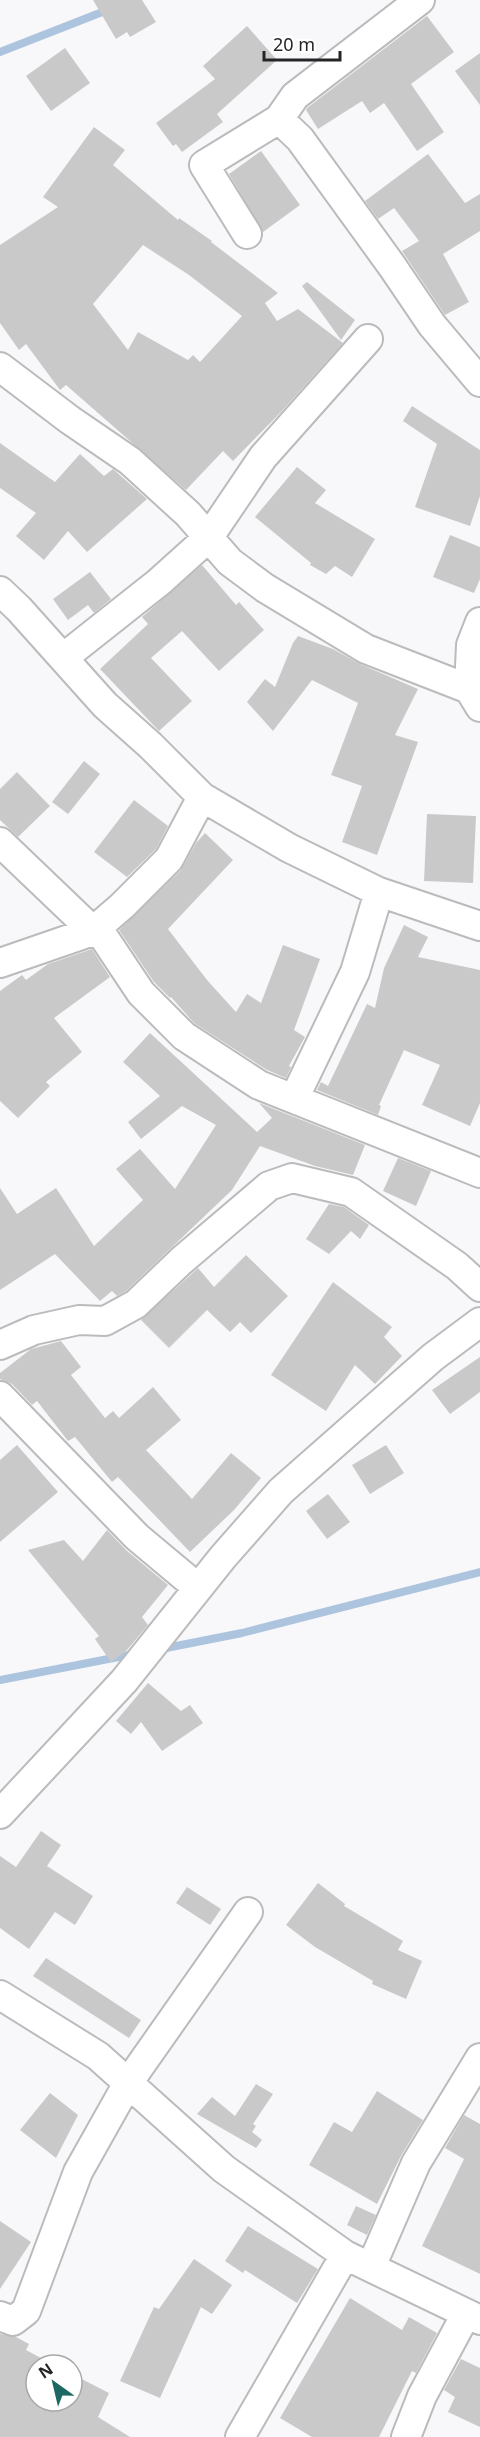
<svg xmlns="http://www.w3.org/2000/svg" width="480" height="2437" font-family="'Noto Sans',sans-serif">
<rect width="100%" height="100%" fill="#f8f8fa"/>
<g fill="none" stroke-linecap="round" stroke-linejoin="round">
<path stroke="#adc4de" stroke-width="8" d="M0 52 110 9
M161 1649 242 1633 480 1572
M0 1680 134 1654"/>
</g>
<path fill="#cac9ca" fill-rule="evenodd" d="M93 0H142L156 22 130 37 127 32 116 39Z
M427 16 454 52 411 84 444 132 417 151 384 103 370 113 362 101 318 129 306 110 307 108Z
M247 26 277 60 217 114 223 122 182 152 176 144 173 146 156 123 215 79 203 66Z
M65 48 90 83 51 111 26 76Z
M480 53V105L455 71Z
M94 127 125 150 113 165 178 220 179 218 212 241 211 242 278 293 265 303 277 321 298 309 343 343 282 411 233 461 223 451 186 490 66 385 60 390 26 344 19 350 0 323V245L58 207 43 197ZM143 245 189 275 242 316 200 362 193 355 188 360 138 332 128 350 93 304Z
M261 151 300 205 263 232 229 174Z
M428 154 465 203 480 194V231L443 254 469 302 445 315 402 251 419 241 394 208 378 219 365 201Z
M307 282 355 320 341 340 302 286Z
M412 406 480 450V496L470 526 415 507 437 444 403 421Z
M0 443 55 482 80 454 104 476 113 469 147 499 87 552 68 531 44 560 16 536 36 513 0 488Z
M297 467 326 490 315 503 375 539 352 577 335 566 326 574 310 565 311 563 255 517Z
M450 535 480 547V579L474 593 433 577Z
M202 565 236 605 239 602 264 630 219 671 182 631 151 658 192 701 159 731 100 669 148 624 142 617Z
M90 572 111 599 94 613 88 605 68 620 53 599Z
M298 636 333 649 360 664 418 689 395 735 418 742 377 855 342 842 362 786 331 775 358 703 312 680 273 731 247 702 265 679 275 687 293 643Z
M84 761 100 774 68 814 52 802Z
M17 772 50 806 18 837 0 820V789Z
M134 800 168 826 156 849 127 877 94 852Z
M427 814 476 816 473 883 424 881Z
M205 833 233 860 168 929 207 980 236 1012 247 994 261 1003 283 945 320 959 294 1030 305 1037 289 1066 291 1067 286 1078 267 1070 194 1023 171 997 170 998 154 982 119 930 181 870 196 843Z
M404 925 428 937 418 957 480 970V1103L470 1126 422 1105 440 1065 404 1050 379 1105 381 1106 378 1115 317 1090 321 1082 328 1086 367 1004 375 1008 384 968Z
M92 949 110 977 54 1018 82 1052 46 1082 50 1086 18 1118 0 1101V991L22 975 26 980 48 964Z
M150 1033 257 1132 272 1118 259 1103 365 1145 353 1175 315 1166 260 1146 232 1190 126 1291 117 1296 112 1291 100 1301 55 1254 0 1290V1188L17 1214 56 1188 94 1246 143 1200 116 1169 140 1149 175 1189 216 1125 182 1106 141 1139 128 1122 160 1096 123 1062Z
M398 1158 431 1171 416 1206 383 1191Z
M329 1204 344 1207 369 1225 360 1239 351 1231 329 1254 306 1239Z
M246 1255 288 1296 251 1333 240 1322 230 1332 207 1310 169 1348 141 1320 198 1268 214 1287Z
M333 1282 392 1327 384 1337 402 1356 375 1384 355 1365 326 1411 271 1375Z
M61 1341 81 1367 71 1375 105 1418 113 1411 119 1418 153 1387 181 1420 146 1450 192 1499 231 1453 261 1478 234 1510 190 1552 118 1477 112 1482 75 1437 68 1441 37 1401 32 1405 12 1384 0 1379V1373L31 1349Z
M480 1357V1392L450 1414 432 1390Z
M17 1445 58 1492 0 1542V1460Z
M386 1445 404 1473 370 1494 352 1465Z
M328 1494 350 1522 327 1539 306 1511Z
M107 1530 126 1550 168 1585 142 1617 148 1625 127 1650 111 1662 95 1639 99 1636 28 1550 64 1540 83 1561Z
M148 1683 181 1711 190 1705 203 1723 162 1751 141 1722 131 1734 116 1721Z
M41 1831 61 1845 47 1866 93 1896 75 1925 55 1912 29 1949 0 1928V1856L16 1867Z
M318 1883 345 1904 344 1906 403 1941 398 1950 422 1961 406 1999 372 1984 373 1981 315 1947 286 1925Z
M187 1887 221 1909 210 1925 176 1903Z
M46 1958 141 2020 129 2038 33 1976Z
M256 2084 273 2094 253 2124 256 2126 252 2132 262 2140 256 2148 197 2114 212 2097 235 2116Z
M377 2091 423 2120 402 2154 377 2204 309 2165 334 2122 352 2132Z
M50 2093 78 2115 56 2158 20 2130Z
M464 2115 480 2124V2274L422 2246 464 2159 445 2148Z
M356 2206 376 2215 367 2235 347 2225Z
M0 2221 31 2242 0 2289Z
M248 2226 318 2269 297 2303 245 2270 243 2273 225 2261Z
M194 2259 232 2285 212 2314 201 2307 160 2398 120 2381 154 2307 159 2309Z
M350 2298 402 2330 409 2317 437 2333 416 2373 412 2371 379 2437H312L280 2418Z
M0 2334 16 2337 29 2344 26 2350 54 2365H36V2401H72V2374L109 2393 98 2417 130 2437H0Z
M461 2359 480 2368V2427L448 2412 455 2397 444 2390Z"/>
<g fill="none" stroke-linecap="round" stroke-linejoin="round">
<g stroke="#bbbbbd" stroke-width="32">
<path id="street" d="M420 0 295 96 279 119 300 139 392 266 432 325 480 382
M247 234 204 165 279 119
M0 367 70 420 130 461 188 514 230 562 265 588 366 649 469 689 480 707
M0 591 19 609 105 705 150 745 202 797 289 848 379 892 480 926
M63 658 159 582 209 537 263 457 368 339
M469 689 471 645 480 622
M0 842 93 931 103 936 141 993 184 1036 259 1085 480 1173
M0 963 93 931 122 906 169 859 202 797
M294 1099 355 972 379 892
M0 1345 34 1330 79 1320 105 1321 136 1304 181 1261 269 1186 292 1178 351 1192 457 1266 480 1287
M0 1396 137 1537 198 1588
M0 1814 124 1681 223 1557 281 1491 433 1357 480 1322
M0 1995 98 2056 224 2169 345 2255 480 2320
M371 2267 416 2163 480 2058
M0 2316 13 2321 26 2311 78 2172 128 2083 248 1912
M240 2437 345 2255
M406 2437 422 2396 466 2314"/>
</g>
<use href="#street" stroke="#fff" stroke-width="28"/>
</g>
<g transform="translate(54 2383) rotate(326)"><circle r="28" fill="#ffffff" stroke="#a8a8a8" stroke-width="1.5"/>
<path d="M0-4.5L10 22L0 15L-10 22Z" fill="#1d6862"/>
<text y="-9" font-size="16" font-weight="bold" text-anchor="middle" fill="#252526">N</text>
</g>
<path d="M264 51v9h76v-9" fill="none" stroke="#252526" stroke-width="3"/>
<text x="273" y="51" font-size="18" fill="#252526" stroke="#ffffff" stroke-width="4.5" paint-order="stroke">20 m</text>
</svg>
